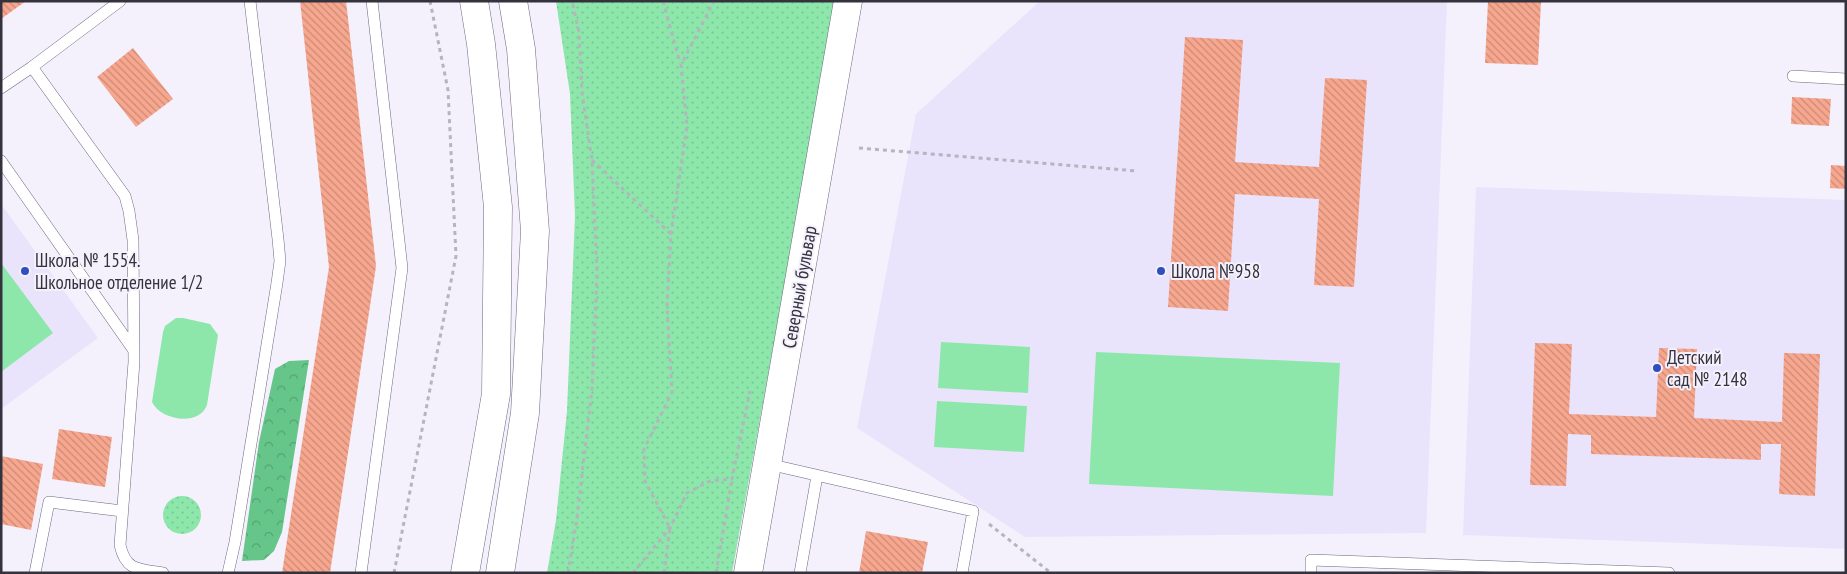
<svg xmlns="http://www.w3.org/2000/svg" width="1847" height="574" font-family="'PT Sans Narrow',sans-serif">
<defs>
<pattern id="grass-dots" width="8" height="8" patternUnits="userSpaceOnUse" patternTransform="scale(1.25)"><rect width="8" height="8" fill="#8de7ab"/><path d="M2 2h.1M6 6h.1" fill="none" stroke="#7ac794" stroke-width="1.8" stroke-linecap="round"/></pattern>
<pattern id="forest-crowns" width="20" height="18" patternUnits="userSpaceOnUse" patternTransform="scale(1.25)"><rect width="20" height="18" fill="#66c689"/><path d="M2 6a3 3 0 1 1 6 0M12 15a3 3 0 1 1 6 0" fill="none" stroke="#55a171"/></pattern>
<pattern id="building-back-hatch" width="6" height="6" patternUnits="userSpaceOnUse" patternTransform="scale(1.25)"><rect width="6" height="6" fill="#f8a78f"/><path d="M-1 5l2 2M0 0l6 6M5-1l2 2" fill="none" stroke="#ca8976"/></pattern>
</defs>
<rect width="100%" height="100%" fill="#f4f1fd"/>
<path fill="#e9e4fb" d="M1040 1H1447L1426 533 1025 537 857 428 916 114Z
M1476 187 1846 200V549L1463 535Z
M1 204 98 338 1 409Z"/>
<path fill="url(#grass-dots)" d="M556 1H836L732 573H547L556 520 567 411 575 216 570 94Z
M163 515a19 19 0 1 1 38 0a19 19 0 1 1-38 0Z"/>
<path fill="url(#forest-crowns)" d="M309 360 282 532 274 551 264 560 242 561 259 442 275 369 289 361Z"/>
<path fill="#8de7ab" d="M1 263 53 333 1 372Z
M176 318H183L210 324 218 335 207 405C199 427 160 420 152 402L163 332 165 326Z
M941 342 1030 347 1028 393 938 388Z
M1096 352 1340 363 1333 496 1089 484Z
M937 401 1027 406 1024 452 934 447Z"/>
<path fill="url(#building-back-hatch)" d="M1 1H26L1 19Z
M300 1H346L376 266 330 573H282L329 267Z
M1488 1H1541L1538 65 1485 63Z
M1185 37 1243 40 1235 162 1319 167 1325 78 1367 80 1354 287 1314 285 1319 199 1235 194 1228 311 1168 307Z
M133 48 173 99 136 127 97 77Z
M1792 97 1831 99 1829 126 1791 124Z
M1831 165 1846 166V189L1830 188Z
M1535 343 1572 344 1569 414 1656 417 1659 348 1697 349 1694 418 1782 422 1784 353 1820 354 1815 496 1779 494 1781 444H1761V460L1591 454V435L1568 434 1566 486 1530 485Z
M59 429 112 437 105 487 52 479Z
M1 456 43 464 31 530 1 524Z
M866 531 928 542 922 573H859Z"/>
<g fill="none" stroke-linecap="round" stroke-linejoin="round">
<g stroke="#6d6781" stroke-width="12">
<path id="service" d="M32 67 120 1
M1793 76 1846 79
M1 88 32 67 125 196 129 211 133 240 134 362 120 545C126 572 140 569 163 573
M1 161 133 349
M768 464 973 511 962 573
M35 573 49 502 122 511
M228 573 235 542 277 283 280 261 278 239 250 1
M361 573 402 268 372 1
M800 573 817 476
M1311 573V560L1669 573"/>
</g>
<g stroke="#6d6781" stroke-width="29">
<path id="secondary" d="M465 573 496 394 498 207 481 44 474 1
M500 573 525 413 535 231 521 49 513 1
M748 573 848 1"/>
</g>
<path stroke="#b6b4bf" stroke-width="3" stroke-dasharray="4 4" stroke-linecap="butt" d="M663 1 680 63
M859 148 1137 171
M592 160 671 234
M989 524 1051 573
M394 573 456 256 448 90 430 1
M568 573 577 518 592 389 597 274 592 160 582 93 579 32 572 1
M633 573 670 528 687 493 710 481 732 479 750 391
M664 573 670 528 645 481 644 449 672 392 667 307 671 234 687 126 681 65 714 1
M716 573 732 479"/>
<use href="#service" stroke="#fff" stroke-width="11"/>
<use href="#secondary" stroke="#fff" stroke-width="28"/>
</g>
<g fill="#304fbf" stroke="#f4f1fd" stroke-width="2">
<circle cx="25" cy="271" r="5"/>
<circle cx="1161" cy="271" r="5"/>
<circle cx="1657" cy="368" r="5"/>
</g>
<g text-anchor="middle" stroke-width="4" stroke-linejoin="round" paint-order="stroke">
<g font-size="19" fill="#34323d" stroke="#f4f1fd" text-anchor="start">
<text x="35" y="267">Школа № 1554.<tspan x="35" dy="22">Школьное отделение 1/2</tspan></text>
<text x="1171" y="278">Школа №958</text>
<text x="1667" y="364">Детский<tspan x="1667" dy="22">сад № 2148</tspan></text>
</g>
<g font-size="19" fill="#34323d" stroke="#f4f1fd">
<text transform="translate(799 287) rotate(-80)" y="7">Северный бульвар</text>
</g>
</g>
<rect width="1847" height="574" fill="none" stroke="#34323d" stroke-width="5"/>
</svg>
